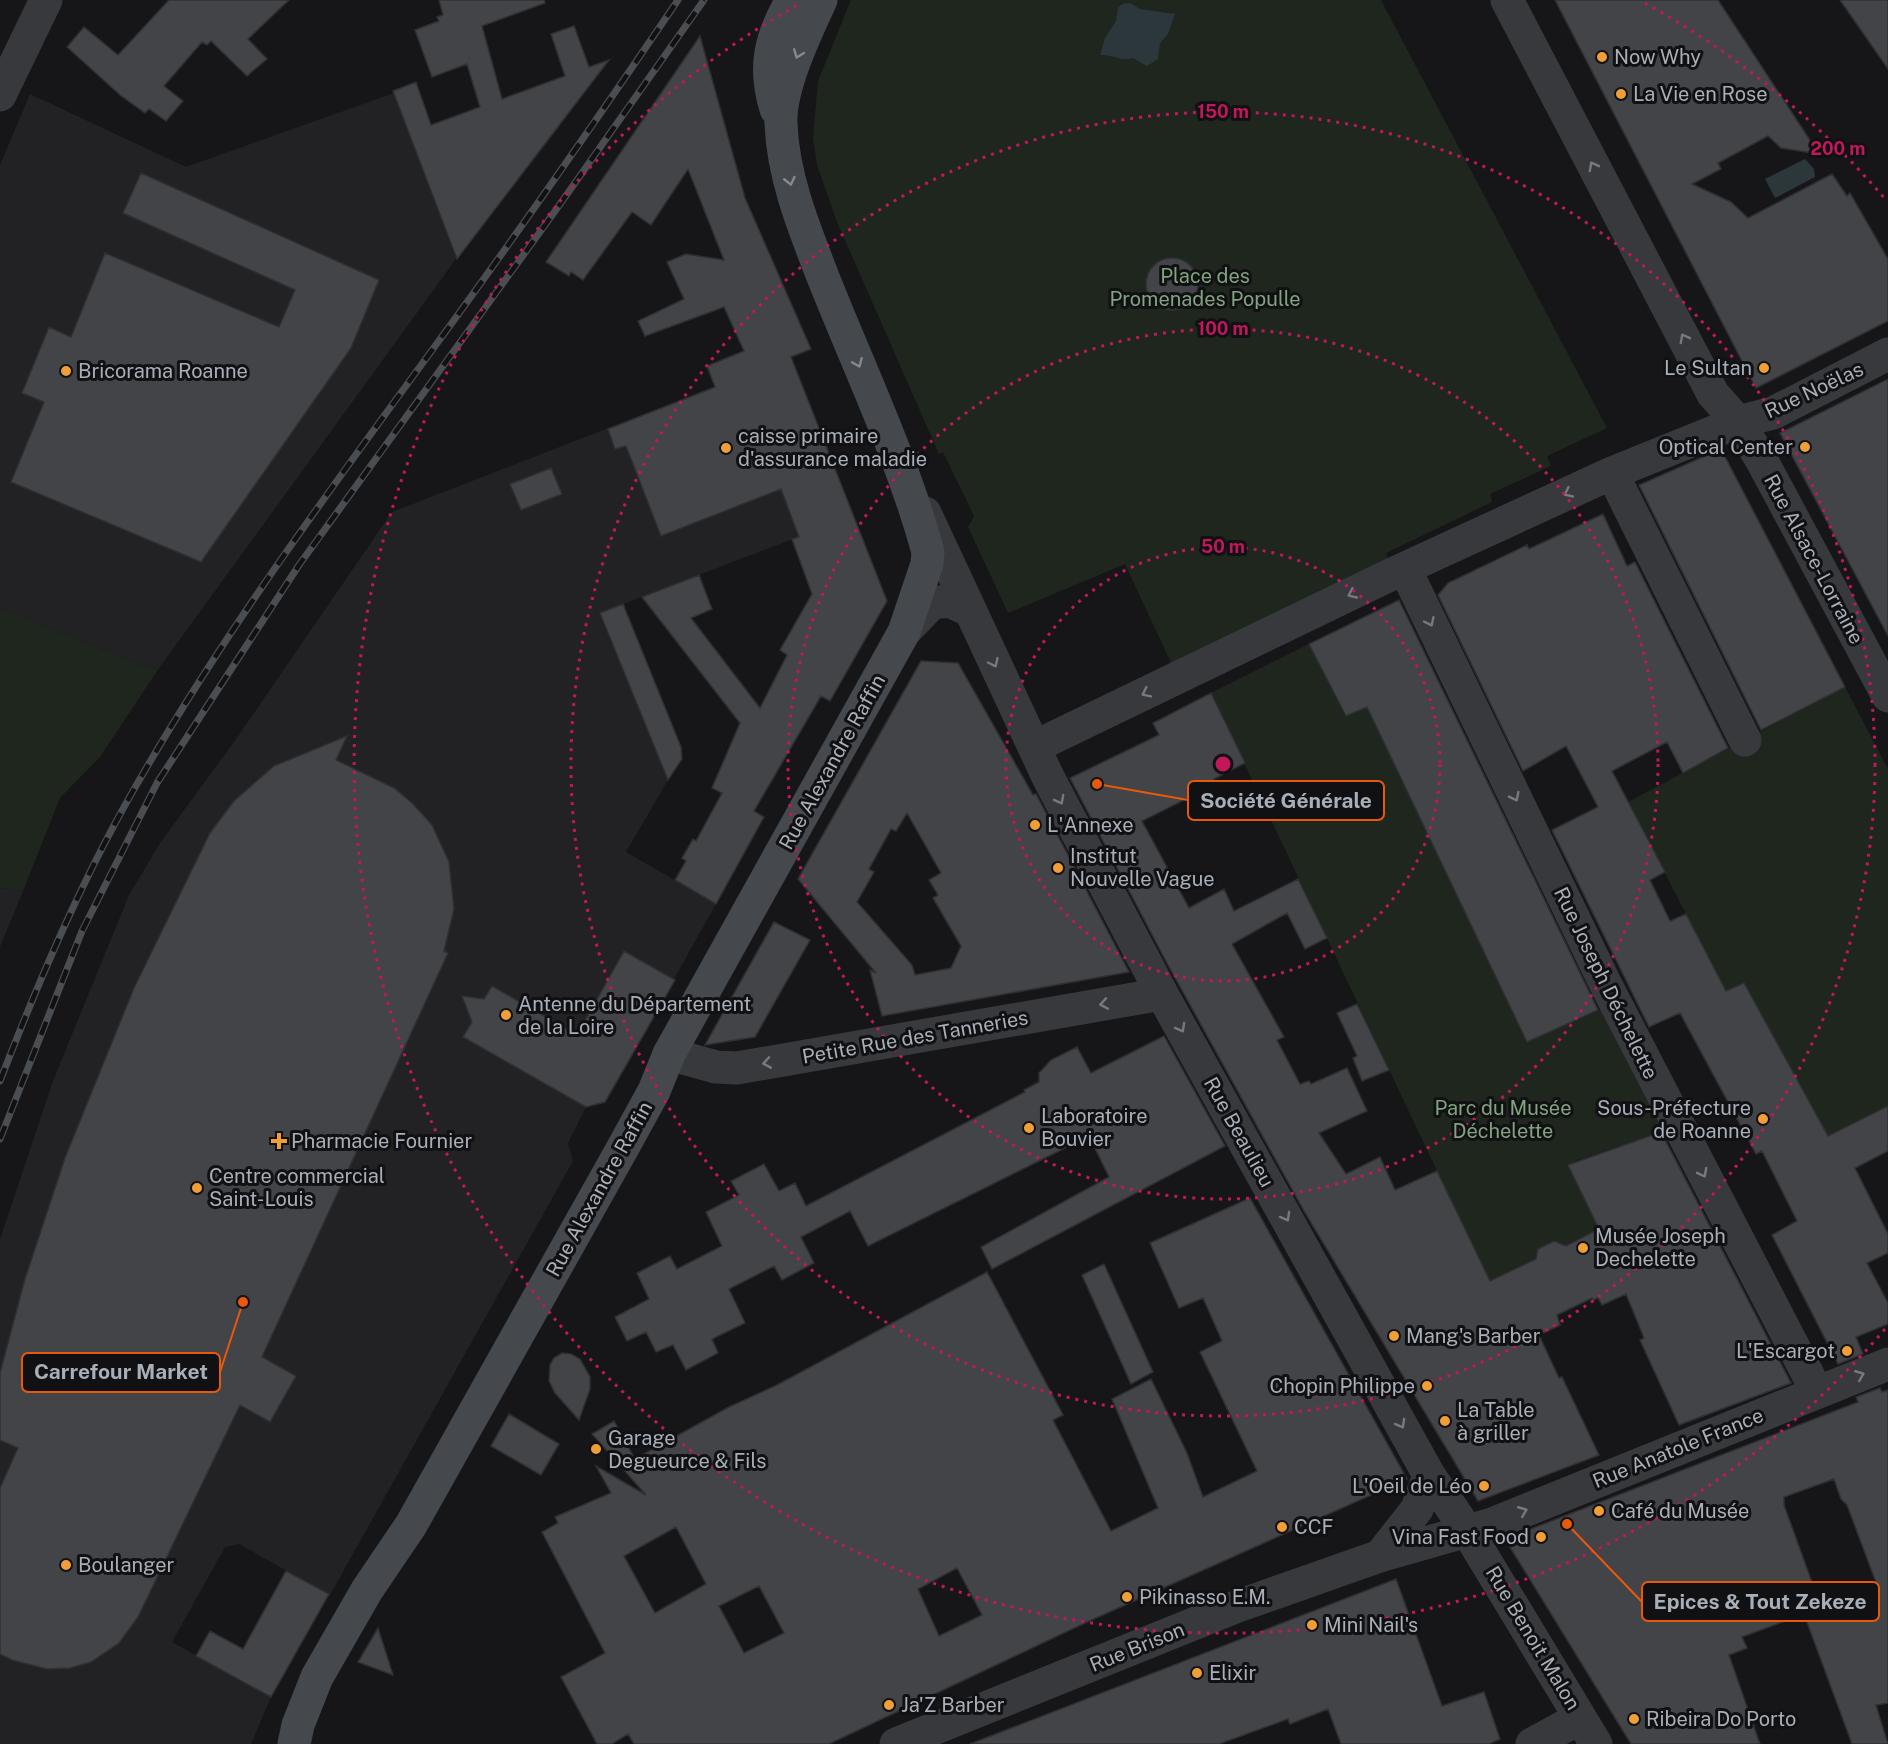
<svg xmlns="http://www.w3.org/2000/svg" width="1888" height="1744" font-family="'Public Sans',sans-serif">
<rect width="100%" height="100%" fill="#161618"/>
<path fill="#222225" d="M394 93 456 259 157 671 0 608V165L30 94 186 167Z
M791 357 853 516 600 613 668 780 626 852 716 904 627 1063 620 1060 586 1107 568 1143 573 1161 330 1595 239 1544 225 1547 172 1642 271 1697 251 1744H0V1239L53 1081 129 895 160 843 234 742 392 512Z
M0 888 23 891 0 947Z"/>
<path fill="#1e261e" d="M851 0H1381L1607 428 1547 456 1551 466 1490 494 1492 502 1386 553 1388 559 1172 665 1125 564 1008 613 968 527 974 516 943 452 939 454 837 222 817 165 813 138 818 81Z
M0 608 157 671 100 757 60 798 23 891 0 888Z
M1309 644 1345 716 1367 707 1371 714 1527 1041 1604 1008 1665 1130 1573 1162 1571 1171 1599 1229 1566 1246 1554 1241 1538 1249 1536 1259 1490 1283 1211 693Z
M1845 687 1888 769V1119L1882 1109 1817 1142 1726 991 1628 802Z"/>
<path fill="#2c373c" d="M1130 3 1140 9 1175 14 1168 34 1160 43 1158 59 1147 66 1133 58C1120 62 1113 54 1100 55L1105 38 1116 21 1118 8 1122 4Z
M1805 159 1814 169 1815 177 1775 198 1765 179Z"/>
<path fill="#424448" stroke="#303034" stroke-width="1.5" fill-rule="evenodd" d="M169 0H289L248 39 267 59 247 76 211 41 207 45 202 42 164 86 183 101 166 121 149 109 145 113 120 95 67 47 84 27 118 55Z
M439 0H544L545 3 482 26 502 99 565 76 551 34 574 26 589 67 609 60 457 259 393 91 416 82 431 125 480 107 467 64 432 77 415 30 439 21 437 17 443 15Z
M1555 0H1718L1819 154 1781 148 1768 136 1718 163 1721 169 1692 184 1731 202 1748 218 1832 174 1847 196 1850 193 1888 259V321L1756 388Z
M1840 0H1888V69L1863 33Z
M700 36 745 198 811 349 791 357 887 601 830 701 821 696 754 811 764 817 716 904 675 880 686 861 682 858 693 839 696 841 722 793 712 788 740 723 642 597 699 575 712 609 691 618 760 708 787 655 780 650 812 594 792 539 799 537 781 489 661 536 626 446 615 449 608 429 715 387 707 366 744 351 724 307 645 336 638 321 684 299 667 262 686 254 724 260 688 169 651 225 632 212 583 280 571 272 569 276 546 262Z
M141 173 379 280 351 348 201 562 11 482 44 402 22 393 49 327 71 337 105 253 279 327 295 290 123 213Z
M1146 284a26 26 0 1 1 52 0a26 26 0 1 1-52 0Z
M1888 379V636L1780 433Z
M1721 449 1845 687 1761 730 1639 485Z
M551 468 562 494 521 510 510 484Z
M1603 514 1627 566 1635 562 1728 748 1683 773 1667 742 1612 771 1665 872 1650 880 1670 921 1686 914 1726 991 1744 983 1828 1136 1888 1106V1151L1855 1168 1888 1234V1253L1867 1263 1888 1303V1324L1856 1337 1863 1354 1838 1364 1772 1235 1797 1221 1762 1151 1756 1154 1680 1013 1649 1027 1552 830 1598 807 1566 746 1523 771 1438 595 1448 583 1527 545 1529 549Z
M1399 600 1598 1010 1527 1042 1367 707 1346 716 1309 644Z
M623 604 681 747 682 759 668 780 600 613Z
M921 661 958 663 1033 795 1036 794 1129 972 882 1016 870 970 876 973 798 879ZM907 813 941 873 929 880 938 895 933 898 961 946 951 968 915 975 912 965 857 902 874 872 869 869 891 829 896 831Z
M1211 693 1245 763 1214 779 1216 784 1142 821 1189 908 1224 889 1234 911 1298 879 1327 938 1305 949 1287 913 1232 944 1284 1037 1277 1040 1300 1084 1309 1081 1311 1084 1347 1068 1367 1111 1319 1133 1346 1174 1380 1157 1395 1190 1437 1171 1490 1281 1536 1259 1538 1249 1554 1241 1566 1246 1599 1229 1568 1165 1661 1132 1791 1383 1679 1425 1640 1340 1644 1338 1626 1294 1602 1305 1598 1298 1593 1300 1592 1298 1557 1315 1560 1325 1539 1335 1559 1378 1562 1377 1599 1455 1478 1501 1304 1211 1168 965 1070 778 1159 735 1153 723Z
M347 736 336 760 394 788 412 803 432 825 449 862 454 909 444 951 448 953 262 1357 296 1376 270 1422 240 1405 138 1617 119 1643 91 1662 70 1668 47 1669 12 1660 0 1654V1488L18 1448 0 1440V1373L25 1279 65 1158 134 988 210 833 234 801 274 766Z
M774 922 810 940 755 1037 705 1045Z
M624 951 675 980 605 1102 586 1107 463 1037 472 1022 462 996 484 999 492 986 577 1035Z
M1357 1004 1389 1070 1362 1081 1353 1058 1357 1056 1337 1013Z
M1164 1036 1225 1146 992 1269 981 1247 1109 1177 1089 1136 868 1246 850 1211 801 1237 814 1263 782 1280 774 1266 729 1289 745 1323 712 1339 718 1353 686 1370 673 1345 656 1352 646 1332 627 1341 615 1317 649 1299 637 1273 670 1256 677 1269 722 1246 706 1212 739 1195 731 1181 764 1164 779 1191 795 1183 806 1206 1025 1092 1024 1090 1039 1082V1073L1051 1060 1077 1047 1091 1073Z
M1250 1198 1407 1479 1087 1622 829 1744H634L628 1734 612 1744H597L561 1677 605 1653 542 1532 558 1523 555 1517 611 1493 596 1466 646 1495 592 1434 614 1421 635 1459 729 1407 777 1385 987 1272 1063 1415 1053 1420 1111 1531 1158 1508 1112 1399 1151 1379 1187 1453 1203 1497 1257 1471 1200 1352 1222 1341 1203 1298 1179 1308 1150 1243ZM676 1527 706 1584 655 1613 624 1556ZM957 1568 982 1615 939 1636 918 1589ZM759 1586 784 1633 744 1653 719 1606Z
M1104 1264 1153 1372 1131 1384 1082 1275Z
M562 1353 571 1354 580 1359 590 1377V1389L579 1420 555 1393 549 1381 550 1365 554 1358Z
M1880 1388 1882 1392 1888 1390V1703L1876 1705 1888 1744H1852L1804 1614 1742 1637 1747 1648 1729 1655 1760 1744H1631L1505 1539 1858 1402 1856 1397ZM1834 1479 1841 1499 1847 1505 1877 1585 1821 1607 1784 1505V1497Z
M509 1414 559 1444 541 1475 491 1446Z
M286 1571 329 1594 271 1697 196 1656 210 1631 243 1649Z
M1396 1579 1442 1706 1484 1692 1500 1739 1489 1744H1341L1328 1709 1290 1724 1288 1719 1219 1744H970Z
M378 1628 393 1675 358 1662Z"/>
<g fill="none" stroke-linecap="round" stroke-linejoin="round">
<path stroke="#37393d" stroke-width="33" d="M0 95 46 0
M1612 473 1745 740
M1405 569 1605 983 1817 1392
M1034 747 1390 575 1612 473 1738 422
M669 1054 716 1067 737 1068 1162 994
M1468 1532 1596 1744
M1532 1744 1580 1718"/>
<path stroke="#37393d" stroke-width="33" d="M1507 0 1713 394 1738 422 1761 459 1888 696
M1738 422 1773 413 1888 354
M925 513 1048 777 1162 994 1429 1475 1468 1532
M904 632 932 603 949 601 969 610
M1380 1556 1417 1509 1429 1475
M896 1744 1238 1606 1380 1556 1492 1524 1888 1364"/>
<path stroke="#45484d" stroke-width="33" d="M776 109C763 68 770 37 792 0
M294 1744 298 1725 317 1677 367 1590 411 1525 621 1151 654 1091 669 1054 904 632 927 564 928 552C902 457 859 368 823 277 804 228 783 177 781 124 779 89 806 32 821 0"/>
<g stroke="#4a4d52" stroke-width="7">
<path id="rail" d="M0 1081C41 975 86 870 144 772 231 622 336 482 438 342 520 230 600 115 678 0
M0 1139 82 931 157 783 299 565 558 207 704 0"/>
</g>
<use href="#rail" stroke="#111113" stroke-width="4.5" stroke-dasharray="14" stroke-linecap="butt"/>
</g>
<defs><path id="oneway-chevron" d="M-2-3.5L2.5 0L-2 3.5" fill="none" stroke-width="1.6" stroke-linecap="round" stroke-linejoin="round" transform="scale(1.5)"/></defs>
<g stroke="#858b93">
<use href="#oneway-chevron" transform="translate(798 54) rotate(111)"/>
<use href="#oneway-chevron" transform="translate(790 181) rotate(77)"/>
<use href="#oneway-chevron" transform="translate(858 363) rotate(67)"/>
</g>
<g stroke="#757a81">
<use href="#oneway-chevron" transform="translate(1593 166) rotate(-118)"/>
<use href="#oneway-chevron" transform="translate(1684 338) rotate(-118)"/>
<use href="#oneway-chevron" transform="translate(1568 493) rotate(155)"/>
<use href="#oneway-chevron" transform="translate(1352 594) rotate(155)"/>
<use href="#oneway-chevron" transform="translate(1430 622) rotate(65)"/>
<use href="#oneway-chevron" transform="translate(994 663) rotate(65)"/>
<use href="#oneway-chevron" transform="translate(1146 693) rotate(154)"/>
<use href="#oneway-chevron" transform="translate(1515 797) rotate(64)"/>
<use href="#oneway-chevron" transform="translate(1060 800) rotate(62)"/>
<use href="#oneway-chevron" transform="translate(1104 1004) rotate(170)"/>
<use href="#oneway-chevron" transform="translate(1181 1028) rotate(61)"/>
<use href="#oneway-chevron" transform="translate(767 1063) rotate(170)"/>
<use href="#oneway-chevron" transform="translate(1703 1173) rotate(62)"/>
<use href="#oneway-chevron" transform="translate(1286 1217) rotate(61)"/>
<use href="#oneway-chevron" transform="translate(1860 1375) rotate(-22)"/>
<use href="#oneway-chevron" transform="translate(1401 1424) rotate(61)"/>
<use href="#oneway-chevron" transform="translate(1523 1511) rotate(-22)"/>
</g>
<g fill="none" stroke="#c2185b" stroke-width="3" stroke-dasharray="3 6">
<circle cx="1223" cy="764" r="217"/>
<circle cx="1223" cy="764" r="435"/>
<circle cx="1223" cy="764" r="652"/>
<path d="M1885 1329A870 870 0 1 1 801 3M1645 3A870 870 0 0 1 1885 199"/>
</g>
<g fill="#f09f36" stroke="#111113" stroke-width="2">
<circle cx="1602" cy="57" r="6"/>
<circle cx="1621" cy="94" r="6"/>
<circle cx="1764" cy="368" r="6"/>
<circle cx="66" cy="371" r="6"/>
<circle cx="1805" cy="447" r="6"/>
<circle cx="726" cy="448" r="6"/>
<circle cx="1035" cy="825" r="6"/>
<circle cx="1058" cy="868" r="6"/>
<circle cx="506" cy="1015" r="6"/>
<circle cx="1763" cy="1119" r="6"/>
<circle cx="1029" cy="1128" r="6"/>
<path d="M276 1132h6v6h6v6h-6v6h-6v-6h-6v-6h6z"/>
<circle cx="197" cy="1188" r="6"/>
<circle cx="1583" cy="1248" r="6"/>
<circle cx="1394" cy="1336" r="6"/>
<circle cx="1847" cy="1351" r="6"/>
<circle cx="1427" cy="1386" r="6"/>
<circle cx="1445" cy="1421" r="6"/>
<circle cx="596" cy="1449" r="6"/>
<circle cx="1484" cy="1486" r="6"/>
<circle cx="1599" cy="1511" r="6"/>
<circle cx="1282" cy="1527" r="6"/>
<circle cx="1541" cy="1537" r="6"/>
<circle cx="66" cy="1565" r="6"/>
<circle cx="1127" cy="1597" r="6"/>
<circle cx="1312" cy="1625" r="6"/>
<circle cx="1197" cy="1673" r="6"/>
<circle cx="889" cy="1705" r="6"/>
<circle cx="1634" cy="1719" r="6"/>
</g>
<g text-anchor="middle" stroke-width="6" stroke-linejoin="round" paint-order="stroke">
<g font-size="20" fill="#a8afb8" stroke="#111113" text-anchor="start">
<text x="1614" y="64">Now Why</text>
<text x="1633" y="101">La Vie en Rose</text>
<text x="1752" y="375" text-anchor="end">Le Sultan</text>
<text x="78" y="378">Bricorama Roanne</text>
<text x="738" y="443">caisse primaire<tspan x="738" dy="23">d'assurance maladie</tspan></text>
<text x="1793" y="454" text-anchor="end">Optical Center</text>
<text x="1047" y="832">L'Annexe</text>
<text x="1070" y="863">Institut<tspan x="1070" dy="23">Nouvelle Vague</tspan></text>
<text x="518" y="1011">Antenne du Département<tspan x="518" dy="23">de la Loire</tspan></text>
<text x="1751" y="1115" text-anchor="end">Sous-Préfecture<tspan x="1751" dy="23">de Roanne</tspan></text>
<text x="1041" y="1123">Laboratoire<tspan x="1041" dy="23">Bouvier</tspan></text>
<text x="291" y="1148">Pharmacie Fournier</text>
<text x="209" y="1183">Centre commercial<tspan x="209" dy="23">Saint-Louis</tspan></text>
<text x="1595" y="1243">Musée Joseph<tspan x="1595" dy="23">Dechelette</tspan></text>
<text x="1406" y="1343">Mang's Barber</text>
<text x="1835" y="1358" text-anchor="end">L'Escargot</text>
<text x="1415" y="1393" text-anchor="end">Chopin Philippe</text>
<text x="1457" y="1417">La Table<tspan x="1457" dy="23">à griller</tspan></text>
<text x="608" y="1445">Garage<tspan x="608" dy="23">Degueurce &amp; Fils</tspan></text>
<text x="1472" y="1493" text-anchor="end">L'Oeil de Léo</text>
<text x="1611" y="1518">Café du Musée</text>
<text x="1294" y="1534">CCF</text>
<text x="1529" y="1544" text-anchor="end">Vina Fast Food</text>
<text x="78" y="1572">Boulanger</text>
<text x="1139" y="1604">Pikinasso E.M.</text>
<text x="1324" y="1632">Mini Nail's</text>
<text x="1209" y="1680">Elixir</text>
<text x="901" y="1712">Ja'Z Barber</text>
<text x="1646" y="1726">Ribeira Do Porto</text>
</g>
<g font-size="20" fill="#81a37f" stroke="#111113">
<text x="1205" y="283">Place des<tspan x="1205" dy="23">Promenades Populle</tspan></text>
<text x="1503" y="1115">Parc du Musée<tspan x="1503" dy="23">Déchelette</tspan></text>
</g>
<g font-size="20" fill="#a8afb8" stroke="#111113">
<text transform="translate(1814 390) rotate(-25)" y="7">Rue Noëlas</text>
<text transform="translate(1814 559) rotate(62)" y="7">Rue Alsace-Lorraine</text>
<text transform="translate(832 762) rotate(-61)" y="7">Rue Alexandre Raffin</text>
<text transform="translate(1606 983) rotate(64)" y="7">Rue Joseph Déchelette</text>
<text transform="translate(915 1037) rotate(-10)" y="7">Petite Rue des Tanneries</text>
<text transform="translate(1239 1132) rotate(61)" y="7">Rue Beaulieu</text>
<text transform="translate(599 1189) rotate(-61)" y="7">Rue Alexandre Raffin</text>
<text transform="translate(1678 1448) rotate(-22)" y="7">Rue Anatole France</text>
<text transform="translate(1533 1638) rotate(59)" y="7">Rue Benoit Malon</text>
<text transform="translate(1137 1647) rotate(-22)" y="7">Rue Brison</text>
</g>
</g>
<circle cx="1223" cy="764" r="9" fill="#c2185b" stroke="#111113" stroke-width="3"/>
<g font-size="18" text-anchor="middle" font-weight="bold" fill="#c2185b" stroke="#111113" stroke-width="6" stroke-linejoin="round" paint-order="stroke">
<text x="1223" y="118">150 m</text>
<text x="1838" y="155">200 m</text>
<text x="1223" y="335">100 m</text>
<text x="1223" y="553">50 m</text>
</g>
<path fill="none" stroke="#e8590c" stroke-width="2" d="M1097 784L1188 800M243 1302L220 1372M1567 1524L1642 1602"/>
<g fill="#e8590c" stroke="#111113" stroke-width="2">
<circle cx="1097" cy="784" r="6"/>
<circle cx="243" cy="1302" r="6"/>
<circle cx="1567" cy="1524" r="6"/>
</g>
<g fill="#111113" stroke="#e8590c" stroke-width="2">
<rect x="1188" y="781" width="196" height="39" rx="6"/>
<rect x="22" y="1353" width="198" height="39" rx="6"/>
<rect x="1642" y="1582" width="237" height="39" rx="6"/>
</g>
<g font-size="21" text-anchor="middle" font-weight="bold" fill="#a8afb8">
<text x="1286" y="808">Société Générale</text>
<text x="121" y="1379">Carrefour Market</text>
<text x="1760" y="1609">Epices &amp; Tout Zekeze</text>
</g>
</svg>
